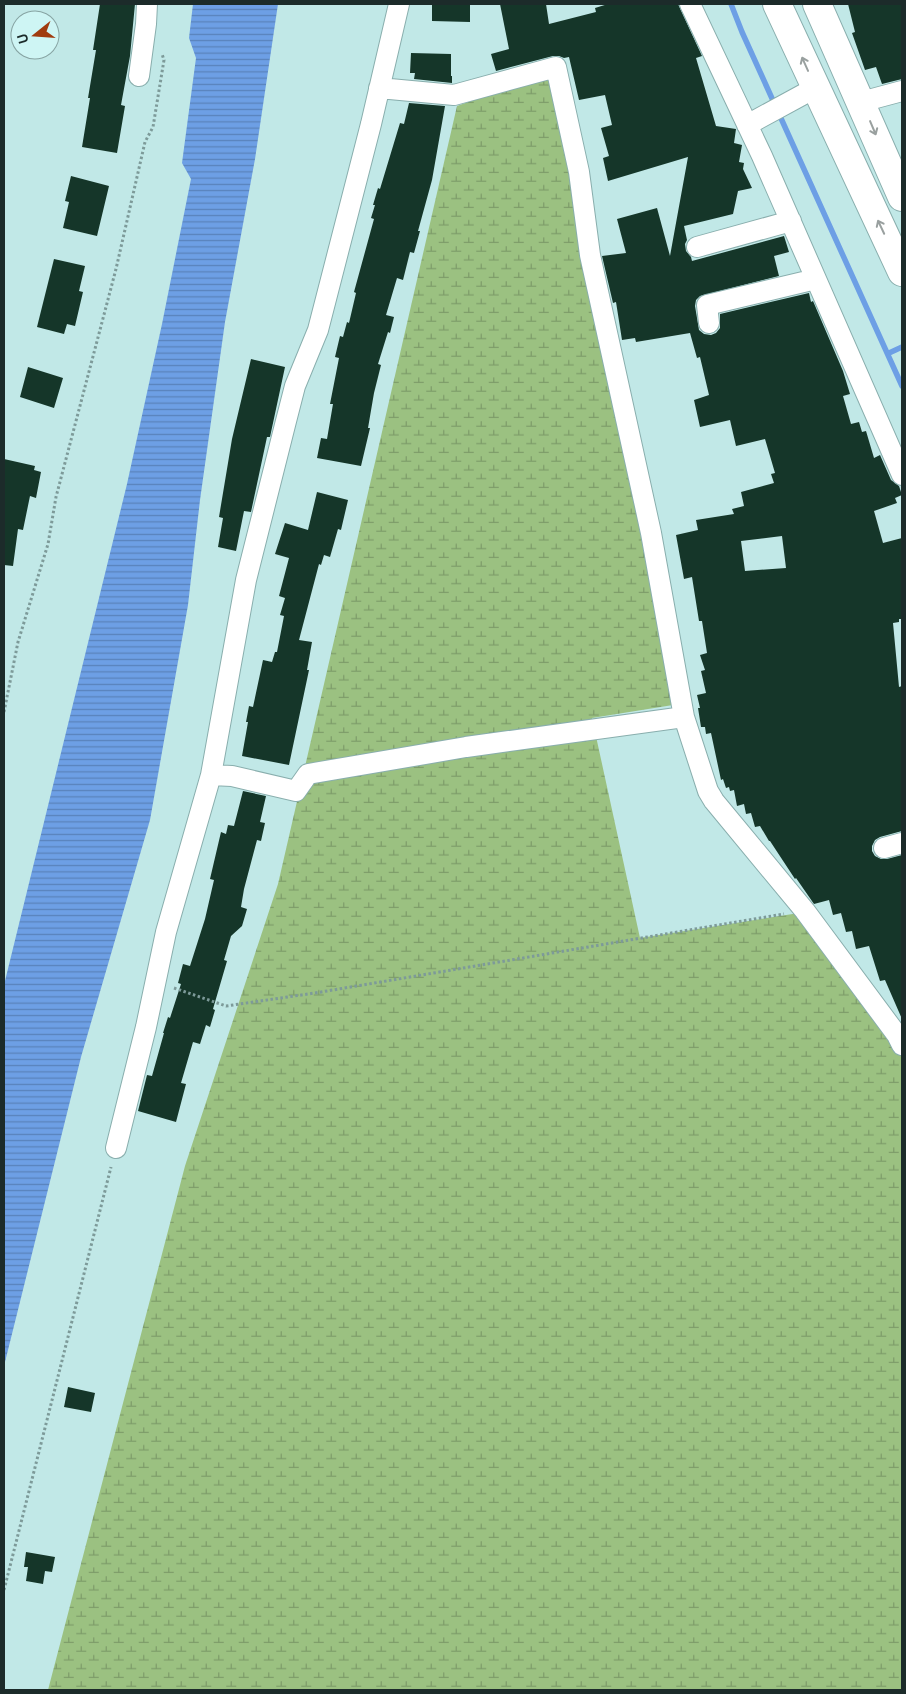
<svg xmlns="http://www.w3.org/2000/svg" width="906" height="1694" font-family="'Space Grotesk',sans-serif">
<defs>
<pattern id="wetland-marsh" width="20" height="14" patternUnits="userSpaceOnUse" patternTransform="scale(1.25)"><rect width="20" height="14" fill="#9bc181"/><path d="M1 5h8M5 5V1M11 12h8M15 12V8" fill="none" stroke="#7e9d6a"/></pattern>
<pattern id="water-rules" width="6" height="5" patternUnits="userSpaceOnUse" patternTransform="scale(1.25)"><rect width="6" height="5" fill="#6d9fe5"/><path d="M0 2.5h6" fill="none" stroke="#5982ba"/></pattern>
</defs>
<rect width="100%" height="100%" fill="#c1e8e7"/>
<path fill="url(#wetland-marsh)" d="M550 73 587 254 673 705 592 718 640 938 799 913 902 1054V1690H48L185 1166 278 884 457 106Z"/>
<path fill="url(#water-rules)" d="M193 4H278L255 159 225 322 200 500 188 605 150 820 81 1057 4 1366V985L127 484 162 324 191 179 182 163 196 58 189 38Z"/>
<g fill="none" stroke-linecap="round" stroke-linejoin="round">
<path stroke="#6d9fe5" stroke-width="5.5" d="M731 4 742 32 902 386
M889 353 902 347"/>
</g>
<path fill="#153629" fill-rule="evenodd" d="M100 4H135L130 56 121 105 125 106 117 153 82 147 90 98H88L96 50H93Z
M432 4H470V22L432 21Z
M500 4H546L549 24 596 12 595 8 608 4H678L702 56 696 58 716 126 736 129 734 143 742 145 739 162 744 163 743 169 752 188 738 191 733 214 684 226 687 240 685 244 686 251 691 257 692 261 784 236 789 252 774 256 779 276 700 296 696 300 695 306 699 330 704 334 711 335 716 333 720 328V314L809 293 811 302 813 301 843 371 850 394 843 396 851 424 859 422 862 432 866 431 874 458 880 455 891 480 899 486 902 495 895 498 897 503 874 511 883 543 902 538V619H899V622L893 623 899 687 902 686V831L880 837 875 840 872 846V851L875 856 881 859H887L902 855V1019L885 980 880 981 869 946 856 949 852 931 846 932 841 913 833 915 829 900 814 904 796 878 795 879 770 841H769L760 826 755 827 751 813 746 814 744 804 737 806 734 790 730 791 729 787 726 788 723 779 721 780 711 733 706 734 705 727H701L698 708H700L697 695 706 693 701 671 705 670 700 655 707 653 702 621H699L692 577 684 579 676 535 698 530 696 520 734 514 732 509 744 506 741 492 774 483 771 474 775 473 765 439 736 446 730 420 700 427 694 400 709 395 700 357 697 358 690 333 636 342 635 338 622 340 616 302 613 303 602 256 626 253 617 219 657 208 670 256 688 157 608 181 603 158 609 156 601 128 612 125 605 95 579 100 569 57 564 58 559 56H553L496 71 491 54 509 49ZM782 536 786 568 745 571 741 541Z
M848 4H902V79L882 84 876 67 865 70 852 33 855 32Z
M411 53 451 54V76H452V83L414 79 415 73H410Z
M409 103 445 106 432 180 418 231H420L414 253 410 252 403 280 397 278 386 315 394 317 390 333 388 332 378 364 381 365 374 393 368 428H370L361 466 317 458 321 438 327 439 333 404H330L339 358 335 357 340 336 343 337 347 322 349 323 356 293 354 292 374 219 371 218 375 205H373L378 188 380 189 400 123 404 124Z
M71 176 109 186 97 236 63 228 69 202 65 201Z
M54 259 85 266 79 291 83 292 75 326 67 324 64 334 37 327Z
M251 359 285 367 270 437H267L251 512 244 511 236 551 218 547 223 518 219 517 232 439Z
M28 367 63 378 54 408 20 397Z
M4 459 35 466 34 470 41 472 36 498 30 496 23 530 18 529 13 566 4 565Z
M317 492 348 500 341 530 338 529 330 557 324 555 321 565 319 564 299 640 312 642 307 670H309L289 765 242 756 248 722H246L249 706 253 707 263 660 272 662 275 652H277L284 616 280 615 285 598 279 596 289 558 275 554 285 523 308 530Z
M243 791 266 796 260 822 265 823 261 841 257 840 244 889 241 907 247 909 242 926 231 936 224 960 227 961 213 1009 215 1010 210 1027 206 1025 200 1044 193 1042 181 1083 186 1084 176 1122 138 1111 147 1075 152 1076 164 1033H163L168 1017 170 1018 181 984 178 983 183 964 190 966 205 919 214 880 210 879 221 832 226 834 228 825 234 826Z
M68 1387 95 1393 91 1412 64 1407Z
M26 1552 55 1557 52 1572 45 1571 43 1584 26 1581 28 1567H24Z"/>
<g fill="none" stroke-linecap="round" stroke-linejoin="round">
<g stroke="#89aead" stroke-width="22">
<path id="minor" d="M690 4 762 156 902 475
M139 76 146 24 147 4
M861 102 902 91
M747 125 804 94 816 90
M697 247 791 221
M709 323 707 305 816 279
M684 717 708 791 714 801 805 911 897 1035 902 1045
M211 775 232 776 296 791 308 774 466 747 684 717 651 533 590 255 579 172 556 67 454 95 379 88
M884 848 902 843
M116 1148 146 1027 166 932 211 775 246 580 285 425 295 386 318 330 371 124 399 4"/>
</g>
<g stroke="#89aead" stroke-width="30">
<path id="highway" d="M777 4 902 272
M817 4 902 197"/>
</g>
<path stroke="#7d9a99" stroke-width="3" stroke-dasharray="2.5 2.5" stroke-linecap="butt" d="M4 712 18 642 48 544 56 497 116 269 145 142 153 127 164 60 162 54
M174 988 226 1006 315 993 784 914
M4 1590 111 1167"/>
<use href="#minor" stroke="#fff" stroke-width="20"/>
<use href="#highway" stroke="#fff" stroke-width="28"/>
</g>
<defs><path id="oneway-shaft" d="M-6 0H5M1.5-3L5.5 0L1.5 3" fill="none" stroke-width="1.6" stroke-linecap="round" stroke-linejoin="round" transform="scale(1.25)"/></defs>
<g stroke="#99a09f">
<use href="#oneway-shaft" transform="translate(805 64) rotate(-114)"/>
<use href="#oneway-shaft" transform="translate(873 128) rotate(67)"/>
<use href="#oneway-shaft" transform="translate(881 227) rotate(-115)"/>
</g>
<rect width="906" height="1694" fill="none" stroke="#1c2b2a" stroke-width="10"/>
<g transform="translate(35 35) rotate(253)"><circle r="24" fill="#cef5f4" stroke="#87a4a3"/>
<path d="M0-4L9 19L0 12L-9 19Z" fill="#a03b0e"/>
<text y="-8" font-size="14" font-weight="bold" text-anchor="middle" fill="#1c2b2a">U</text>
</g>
</svg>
